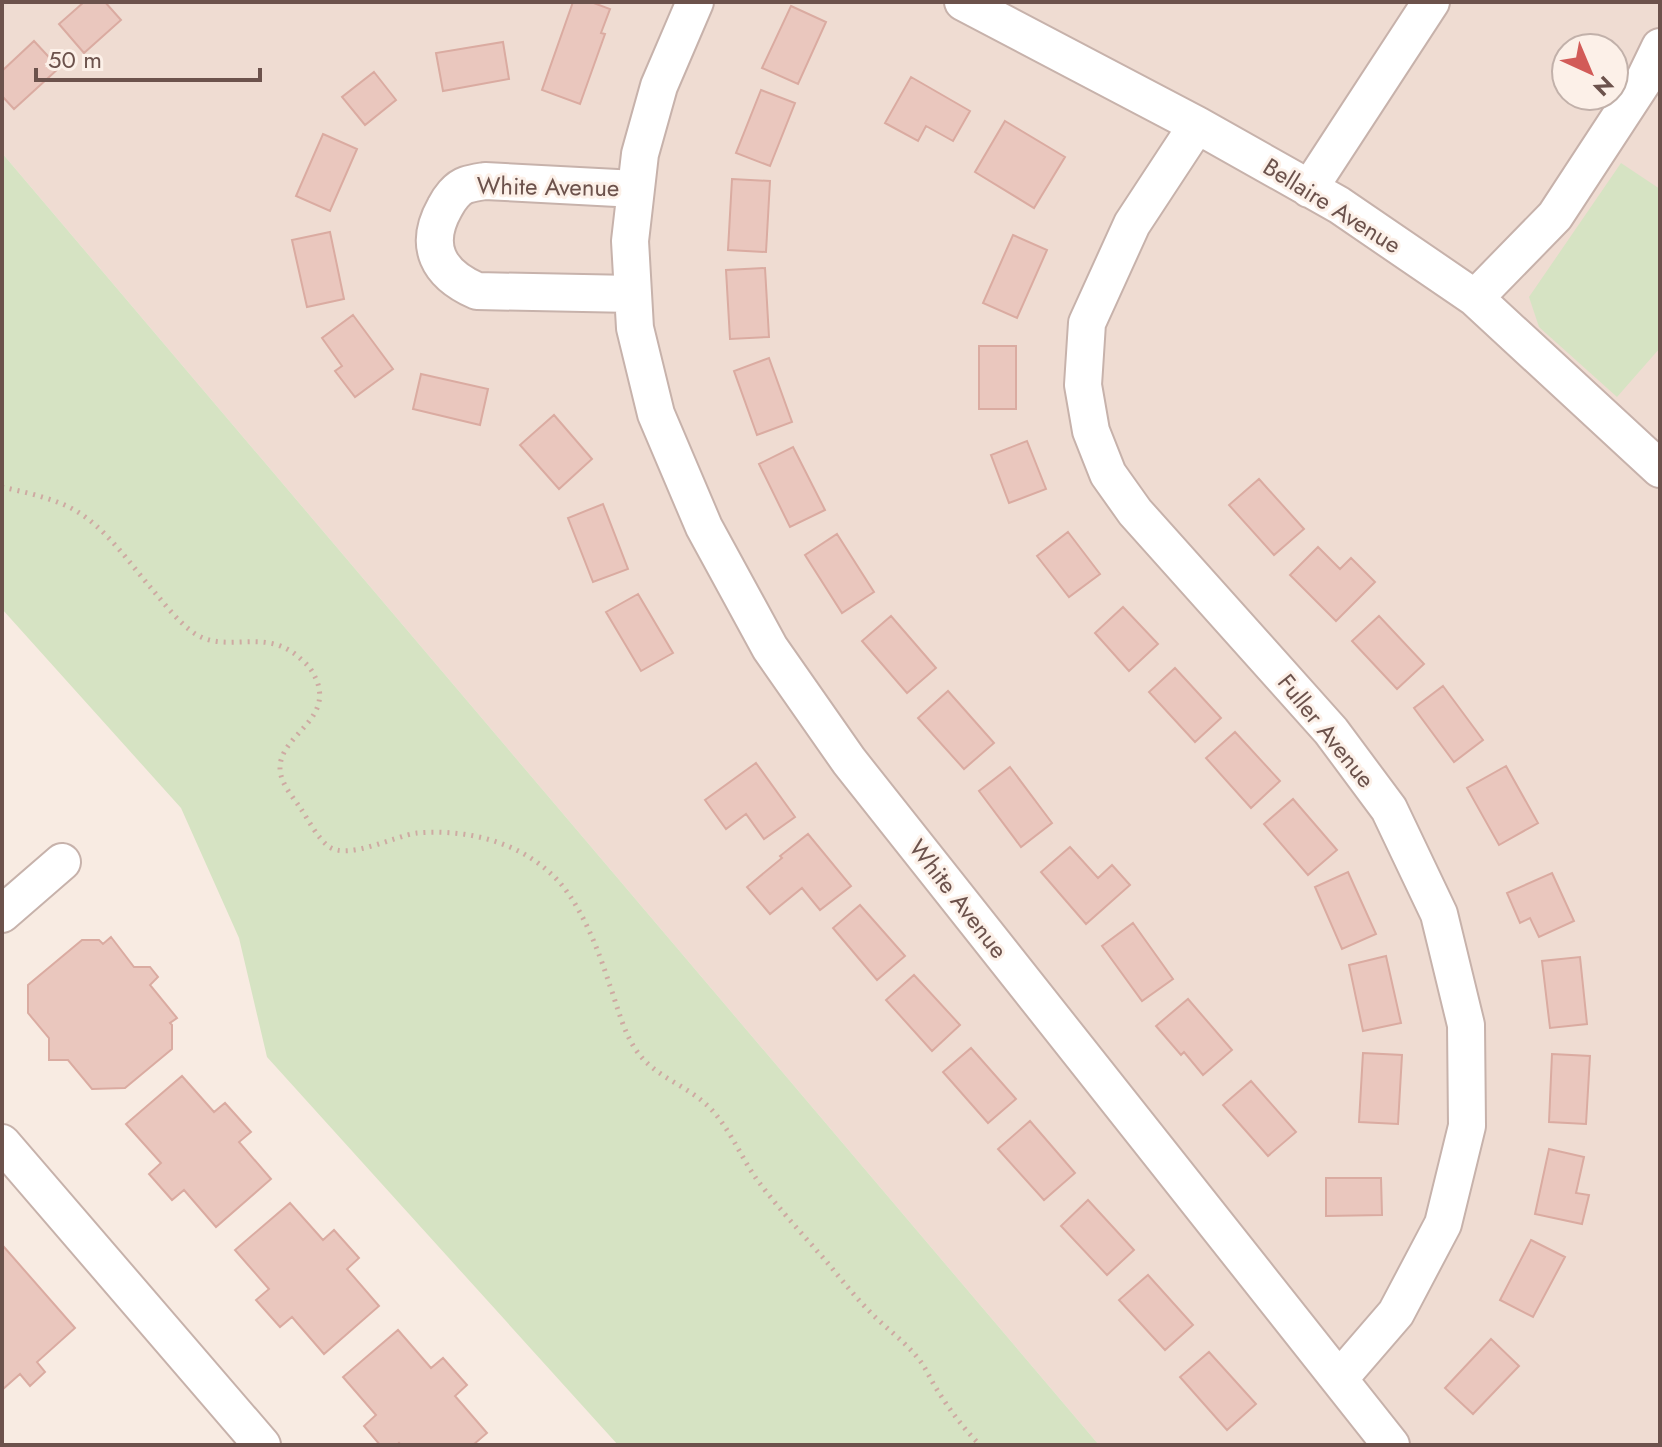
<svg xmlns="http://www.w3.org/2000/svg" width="1662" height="1447" font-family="Jost,sans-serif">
<rect width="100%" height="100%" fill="#f8ebe2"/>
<path fill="#efdcd2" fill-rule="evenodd" d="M2 2H1660V1445H1099L2 153ZM1566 48H1614V96H1566Z"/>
<path fill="#d6e3c3" d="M2 153 1099 1445H618L267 1057 239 938 181 808 2 609Z
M1621 163 1660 189V348L1617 397 1539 327 1529 297Z"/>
<path fill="#eac7be" stroke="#daaba1" stroke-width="2" d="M84 2H105L121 20 84 53 59 24Z
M573 2H591L610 9 601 33 605 34 580 104 542 90Z
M791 6 826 22 798 84 762 68Z
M34 41 59 68 14 109 2 96V71Z
M503 42 509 79 443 91 436 53Z
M374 72 396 100 365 125 342 97Z
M911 77 970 111 953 141 926 126 918 141 885 123Z
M761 90 795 103 770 166 736 153Z
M1005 121 1065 157 1034 208 975 172Z
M323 134 357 149 330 211 296 196Z
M732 179 770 181 766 252 728 250Z
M330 232 344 299 307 307 292 240Z
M1013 235 1047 250 1017 318 983 303Z
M765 268 769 337 730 339 726 270Z
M353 315 393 369 355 397 335 371 342 366 322 338Z
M979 346H1016V409H979Z
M769 358 792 422 757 435 734 371Z
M421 374 488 389 480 425 413 409Z
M554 415 592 459 559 489 520 445Z
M1027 441 1046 489 1009 503 991 455Z
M793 447 825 510 790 527 759 464Z
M1259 479 1304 529 1274 555 1229 505Z
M603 504 628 569 593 582 568 518Z
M1068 532 1100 574 1069 597 1037 556Z
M837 534 874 592 842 613 805 555Z
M1318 547 1340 569 1351 558 1375 582 1336 621 1290 575Z
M638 594 673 653 641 671 606 612Z
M1123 607 1158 644 1129 671 1095 633Z
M891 616 936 668 907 693 862 641Z
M1379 616 1424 664 1397 689 1352 641Z
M1175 668 1221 718 1195 742 1149 692Z
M1443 686 1483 740 1454 762 1414 708Z
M948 691 994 743 964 769 918 718Z
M1235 732 1280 781 1251 808 1206 758Z
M756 763 795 817 764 839 746 814 726 829 705 800Z
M1506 766 1538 823 1499 845 1467 788Z
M1010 767 1052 823 1021 847 979 791Z
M1293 799 1337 850 1308 875 1264 824Z
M808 834 851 886 820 910 802 888 770 914 747 887 782 858 780 856Z
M1070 847 1098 878 1112 865 1130 885 1086 924 1041 872Z
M1348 872 1376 934 1342 949 1315 887Z
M1552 873 1574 921 1539 937 1530 918 1520 923 1507 893Z
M860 905 905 956 877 980 833 928Z
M1133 923 1173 979 1142 1001 1102 946Z
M111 937 134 967H150L158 977 150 985 177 1018 170 1023 172 1025V1049L125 1088 92 1089 68 1060H49V1038L28 1013V985L82 940H99L103 944Z
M1386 956 1401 1023 1363 1031 1349 965Z
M1580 957 1587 1024 1550 1028 1542 961Z
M914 975 960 1025 932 1051 886 1000Z
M1188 999 1232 1050 1203 1075 1184 1052 1181 1055 1156 1026Z
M971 1048 1016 1099 988 1123 943 1072Z
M1363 1053 1402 1055 1398 1124 1359 1122Z
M1552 1054 1590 1056 1586 1124 1549 1122Z
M182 1076 214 1112 225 1103 251 1132 239 1142 271 1179 216 1227 184 1190 172 1200 149 1174 161 1163 126 1124Z
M1251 1081 1296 1132 1268 1156 1223 1105Z
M1030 1121 1075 1173 1044 1200 998 1149Z
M1549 1149 1584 1157 1576 1193 1589 1195 1582 1224 1535 1214Z
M1326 1178H1381L1382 1215 1326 1216Z
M1088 1200 1134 1250 1107 1275 1061 1226Z
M290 1203 323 1240 334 1230 359 1258 347 1269 379 1306 324 1354 292 1317 280 1327 256 1300 269 1289 235 1250Z
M1531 1240 1565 1257 1533 1317 1500 1300Z
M4 1247 75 1328 37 1362 45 1372 30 1386 20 1374 2 1390V1249Z
M1148 1275 1193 1325 1165 1350 1119 1300Z
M398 1330 431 1368 443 1358 467 1385 455 1396 487 1433 473 1445H401L399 1443 397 1445H380L364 1426 376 1415 343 1377Z
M1491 1339 1519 1366 1473 1414 1445 1388Z
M1209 1352 1256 1404 1227 1430 1180 1377Z"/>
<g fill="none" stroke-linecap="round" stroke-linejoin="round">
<g stroke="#c7b2ab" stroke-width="40">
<path id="minor" d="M695 2 659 86 640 154 630 241 635 328 656 414 704 527 770 648 849 761 1391 1445
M963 2 1197 125 1339 205 1475 298 1660 469
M1197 125 1132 224 1087 323 1083 385 1091 431 1108 474 1135 512 1331 731 1389 809 1439 914 1466 1025 1467 1126 1443 1224 1396 1313 1339 1379
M1309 189 1431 2
M633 294 477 291C438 274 423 246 445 207 449 199 457 188 466 185 472 183 479 182 485 181L636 189
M1475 298 1555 216 1644 80 1660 47
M2 914 62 862
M2 1143 262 1445"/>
</g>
<path stroke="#ceaaa2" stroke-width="5" stroke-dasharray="2 6" stroke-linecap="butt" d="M2 487C24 492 48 497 69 507 103 524 127 560 151 588 164 603 177 621 194 633 228 656 266 624 303 661 309 666 313 672 316 679 334 720 280 735 280 768 280 783 293 797 301 809 309 821 317 837 328 846 347 861 394 836 417 833 463 829 513 840 548 871 579 897 598 949 610 986 618 1008 623 1031 636 1050 654 1077 687 1085 709 1107 731 1129 742 1161 761 1185 781 1211 804 1236 826 1261 841 1279 856 1298 872 1314 887 1329 904 1341 917 1357 924 1365 928 1374 933 1383 946 1405 962 1427 980 1445"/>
<use href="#minor" stroke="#fff" stroke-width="36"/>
</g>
<g text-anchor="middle" stroke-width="6" stroke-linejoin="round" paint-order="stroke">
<g font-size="24" fill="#6c524c" stroke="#fcf0e8">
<text transform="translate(548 187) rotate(1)" y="8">White Avenue</text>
<text transform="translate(1332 206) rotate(32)" y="8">Bellaire Avenue</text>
<text transform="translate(1326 731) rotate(51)" y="8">Fuller Avenue</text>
<text transform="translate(958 899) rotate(52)" y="8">White Avenue</text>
</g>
</g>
<rect width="1662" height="1447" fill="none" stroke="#6c524c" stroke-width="8"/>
<g transform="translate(1590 72) rotate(136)"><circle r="38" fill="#fcf0e8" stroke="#c2b1aa" stroke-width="2"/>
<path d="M0-6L14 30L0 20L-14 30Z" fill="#d25b58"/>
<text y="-12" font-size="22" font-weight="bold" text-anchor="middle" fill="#6c524c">N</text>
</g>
<path d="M36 68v12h224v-12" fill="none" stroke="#6c524c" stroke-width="4"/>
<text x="48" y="68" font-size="24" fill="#6c524c" stroke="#fcf0e8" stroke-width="6" paint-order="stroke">50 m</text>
</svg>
